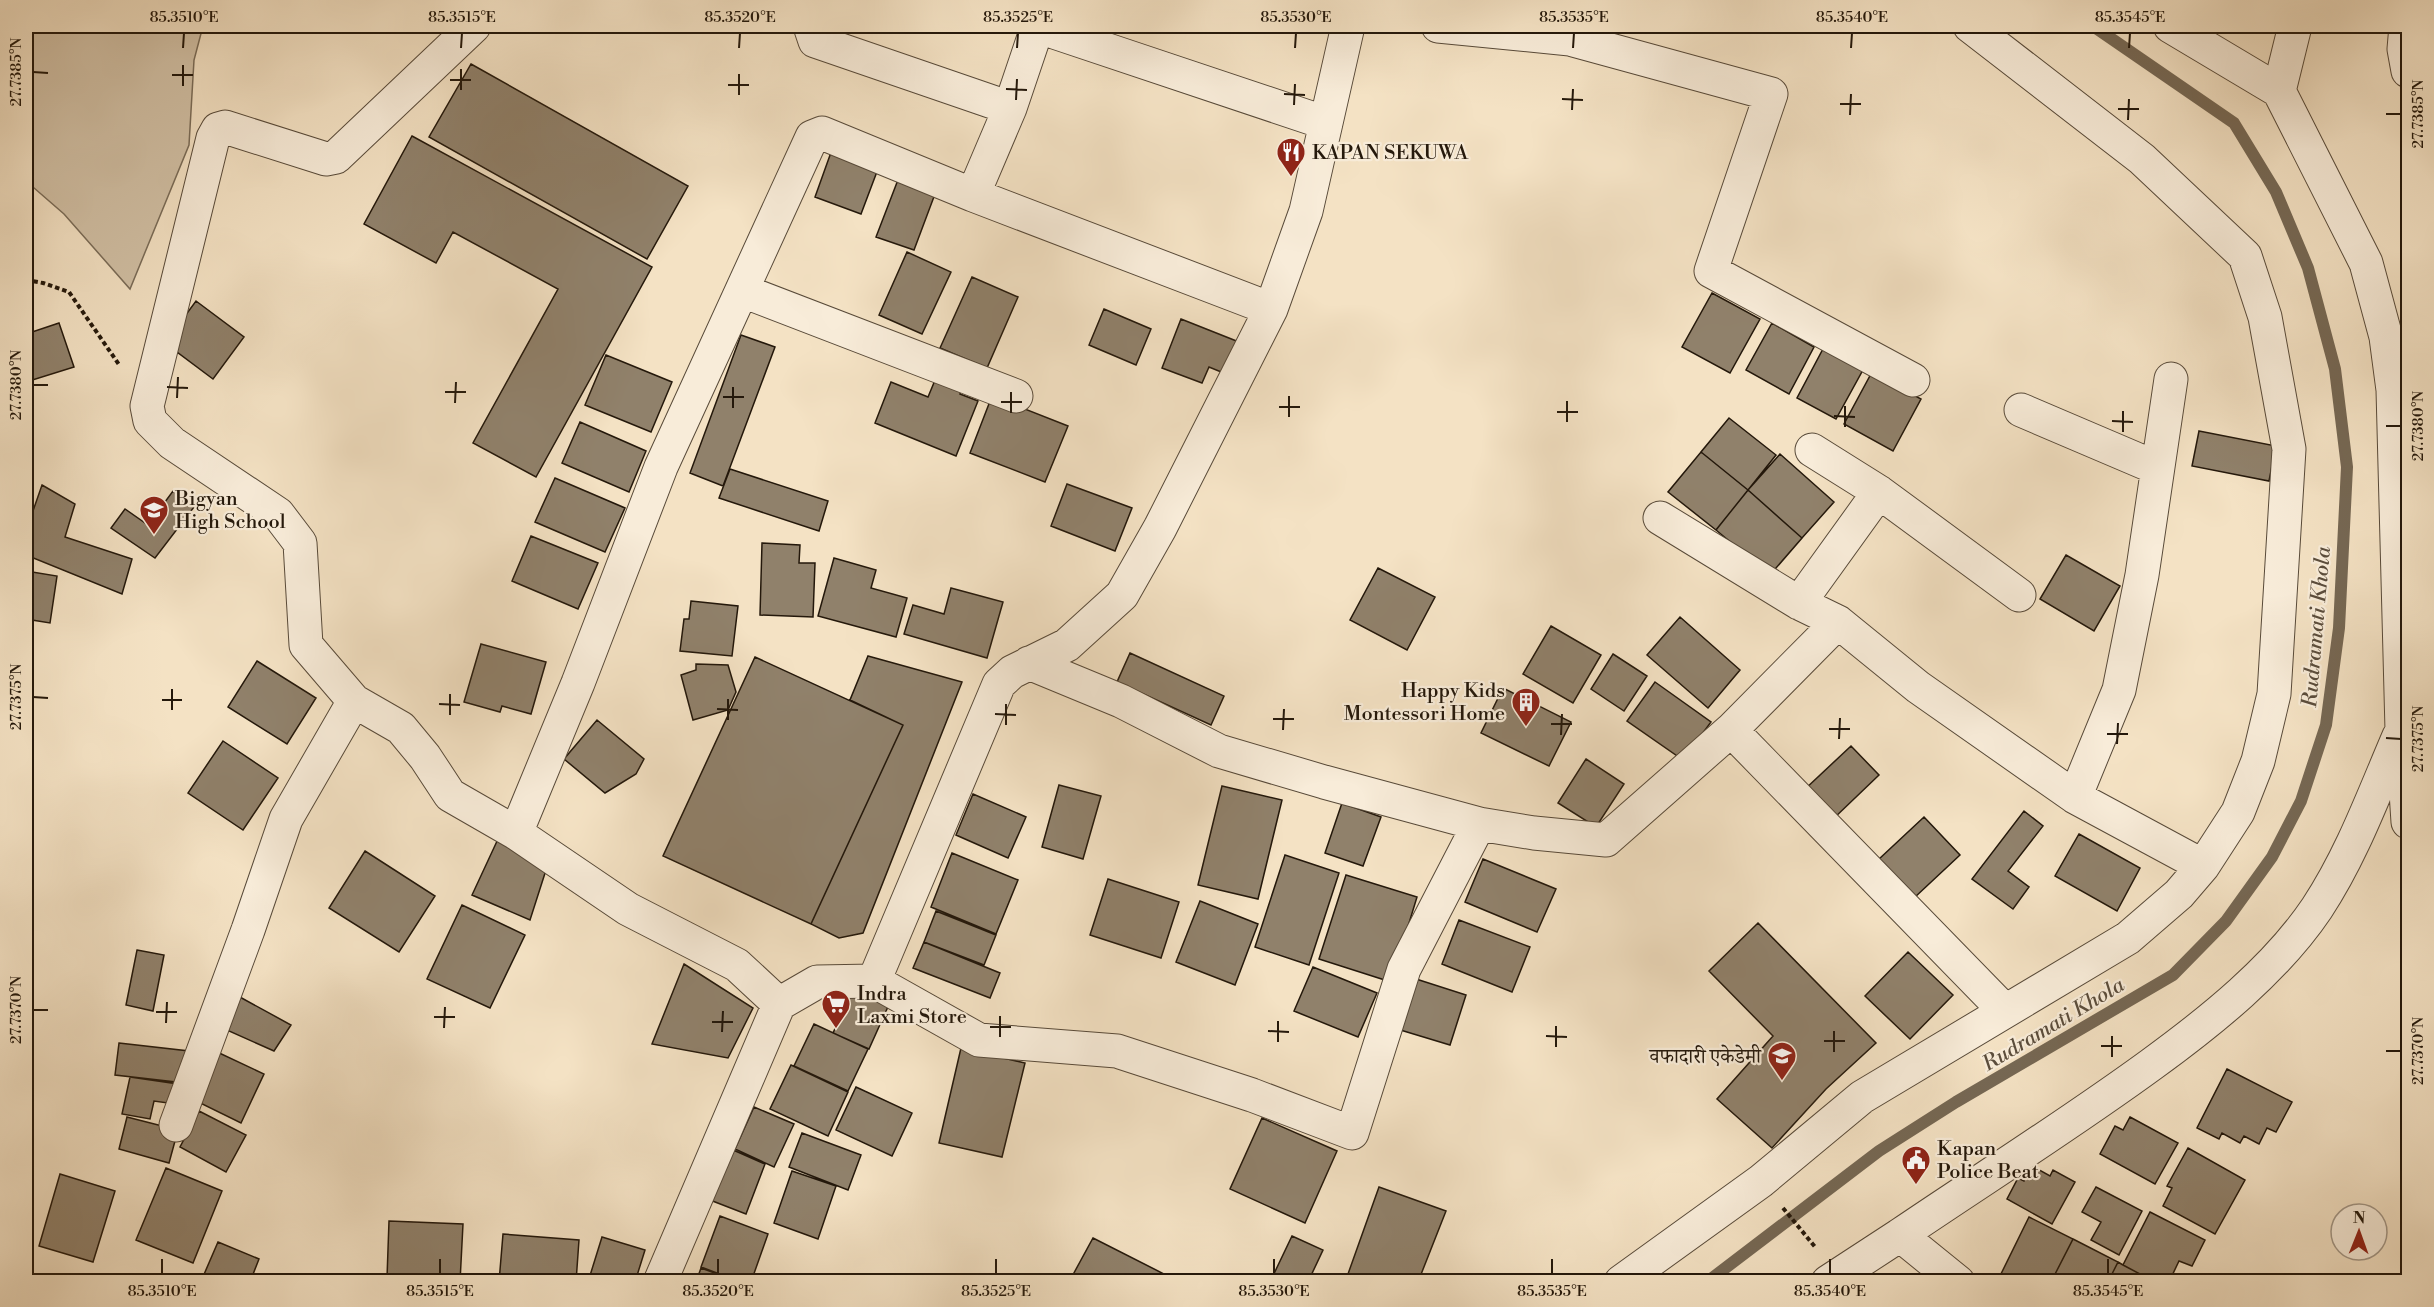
<svg xmlns="http://www.w3.org/2000/svg" width="2434" height="1307" font-family="'Libre Bodoni','Noto Serif Devanagari',serif">
<rect width="100%" height="100%" fill="#f4e2c4"/>
<filter id="stains"><feTurbulence type="fractalNoise" baseFrequency=".00333" numOctaves="4"/><feColorMatrix values="0 0 0 0 .2 0 0 0 0 .09 0 0 0 0 .02 0 0 0 .5 -.17"/></filter>
<radialGradient id="worn" r=".72"><stop offset=".6" stop-color="#630" stop-opacity="0"/><stop offset="1" stop-color="#630" stop-opacity=".3"/></radialGradient>
<path fill="#d1c0a5" stroke="#7a6c58" stroke-width="1.5" d="M26 26H203L194 60 189 145 130 289 64 214 26 181Z"/>
<g fill="none" stroke-linecap="round" stroke-linejoin="round">
<path stroke="#766854" stroke-width="12" d="M1707 1282 1879 1151 1956 1102 2173 975 2226 921 2272 857 2301 801 2326 725 2339 628 2347 467 2335 369 2308 268 2276 192 2234 123 2093 26"/>
</g>
<path fill="#90816b" stroke="#24180b" stroke-width="1.5" d="M471 64 688 186 647 259 429 137Z
M412 136 652 267 536 477 473 443 558 289 453 232 436 263 364 224Z
M834 144 881 161 861 214 815 197Z
M901 172 938 186 914 250 876 237Z
M907 252 951 272 922 334 879 315Z
M972 277 1018 297 987 368 940 348Z
M1712 293 1760 319 1730 373 1682 347Z
M196 301 244 337 213 379 165 343Z
M1104 309 1151 329 1136 365 1089 345Z
M1181 319 1244 344 1231 376 1209 367 1202 383 1162 368Z
M59 323 74 367 26 382V334Z
M1772 323 1814 347 1789 394 1746 370Z
M741 335 775 347 723 486 690 473Z
M1824 347 1864 368 1836 419 1797 398Z
M606 355 672 382 651 432 585 405Z
M1872 372 1921 399 1893 451 1844 424Z
M938 373 964 383 960 394 978 401 956 456 875 423 891 382 928 397Z
M992 396 1068 426 1045 482 970 453Z
M1729 418 1776 455 1748 490 1701 452Z
M580 422 646 451 629 492 562 463Z
M2199 431 2276 446 2269 481 2192 466Z
M1701 452 1748 490 1716 530 1668 492Z
M1780 454 1834 502 1802 538 1748 490Z
M730 469 828 501 819 531 719 498Z
M555 478 625 508 605 552 535 522Z
M1067 484 1132 508 1115 551 1051 526Z
M42 485 75 504 65 537 132 559 122 594 26 555V531Z
M1748 490 1802 538 1770 575 1716 530Z
M173 491 194 507 155 558 111 528 125 509 148 525Z
M531 536 598 563 578 609 512 581Z
M762 543 800 545 799 563H815L813 617 760 615Z
M2066 555 2120 586 2094 631 2040 599Z
M834 558 876 570 871 588 907 598 896 637 818 616Z
M1378 568 1435 597 1407 650 1350 620Z
M26 571 57 576 50 623 26 619Z
M951 588 1003 602 987 658 904 634 913 605 944 614Z
M691 601 738 606 732 656 680 651 684 619H689Z
M1680 617 1740 670 1708 708 1647 655Z
M1551 626 1601 655 1573 703 1523 674Z
M481 644 546 662 531 714 502 706 500 712 464 702Z
M1130 653 1224 696 1211 725 1117 682Z
M1613 654 1647 676 1624 711 1591 689Z
M868 656 962 682 863 933 839 938 811 924 903 725 850 700Z
M755 657 903 725 811 924 663 856Z
M257 661 316 698 287 744 228 707Z
M696 664 728 665 736 692 728 710 693 720 681 675 696 670Z
M1655 682 1711 722 1683 760 1627 721Z
M1503 688 1571 722 1549 766 1481 733Z
M597 720 644 759 636 774 605 793 564 759Z
M223 741 278 778 243 830 188 793Z
M1851 746 1879 775 1831 821 1803 791Z
M1586 759 1624 784 1596 827 1558 803Z
M1059 785 1101 796 1083 859 1042 847Z
M1222 786 1282 800 1258 899 1198 885Z
M973 794 1026 817 1008 858 956 835Z
M1342 803 1381 817 1363 866 1325 853Z
M2024 811 2043 826 2008 871 2029 887 2013 909 1972 879Z
M1924 817 1960 855 1914 898 1878 860Z
M2079 834 2140 868 2117 911 2055 876Z
M498 839 546 870 530 920 472 895Z
M365 851 435 896 399 952 329 908Z
M952 853 1018 880 996 934 931 907Z
M1285 855 1339 873 1309 965 1255 947Z
M1483 859 1556 889 1537 932 1465 902Z
M1346 875 1417 897 1391 982 1319 959Z
M1108 879 1179 902 1161 958 1090 935Z
M1200 901 1258 924 1235 985 1176 962Z
M462 905 525 935 490 1008 427 979Z
M936 911 996 935 984 965 924 942Z
M1459 920 1530 947 1512 992 1442 964Z
M1758 923 1876 1043 1826 1089 1772 1148 1717 1099 1773 1036 1709 971Z
M924 942 1000 973 990 998 913 968Z
M137 950 164 955 153 1011 126 1005Z
M1908 952 1953 995 1910 1039 1865 996Z
M684 964 753 1008 728 1058 652 1044Z
M1313 967 1377 993 1358 1037 1294 1011Z
M1413 978 1466 995 1450 1045 1397 1029Z
M856 984 891 1000 869 1049 833 1033Z
M238 996 291 1025 274 1051 220 1027Z
M814 1024 868 1049 848 1091 794 1066Z
M119 1043 189 1051 185 1083 115 1075Z
M961 1048 1025 1063 1002 1157 939 1143Z
M215 1051 264 1074 241 1123 192 1099Z
M791 1065 848 1092 828 1136 770 1109Z
M2227 1069 2292 1102 2276 1132 2267 1128 2259 1144 2244 1136 2240 1143 2222 1133 2219 1139 2197 1128Z
M130 1077 178 1084 175 1104 154 1101 150 1119 122 1114Z
M856 1087 912 1113 892 1156 836 1130Z
M754 1107 794 1124 774 1167 735 1149Z
M199 1111 246 1135 226 1172 180 1147Z
M127 1117 178 1130 169 1163 119 1149Z
M2130 1117 2178 1143 2155 1184 2100 1154 2115 1126 2123 1130Z
M1262 1118 1337 1151 1305 1223 1230 1189Z
M802 1133 861 1155 848 1190 789 1167Z
M2188 1148 2245 1180 2215 1234 2163 1206 2172 1188 2167 1186Z
M731 1149 765 1164 746 1214 710 1200Z
M2032 1166 2050 1176 2053 1170 2075 1182 2052 1224 2007 1199 2018 1178 2024 1181Z
M166 1168 222 1191 193 1263 136 1240Z
M792 1171 836 1186 818 1239 774 1223Z
M60 1174 115 1191 93 1262 39 1246Z
M1379 1187 1446 1211 1418 1282H1369L1348 1274Z
M2096 1187 2142 1211 2119 1255 2091 1240 2101 1222 2082 1212Z
M2150 1212 2205 1240 2192 1266 2179 1261 2169 1282H2155L2123 1265Z
M720 1216 768 1234 751 1282H741L701 1267Z
M2029 1217 2073 1239 2051 1282H1997Z
M389 1221 463 1224 460 1282 387 1278Z
M503 1234 579 1240 576 1282H499Z
M1292 1236 1323 1250 1308 1282H1270Z
M602 1237 645 1250 635 1282H588Z
M1093 1238 1164 1274 1160 1282H1069Z
M2073 1239 2118 1262 2108 1282H2051Z
M218 1242 259 1259 250 1282H209L202 1279Z
M2118 1262 2123 1265 2155 1282H2108Z
M701 1268 739 1282H696Z"/>
<g fill="none" stroke-linecap="round" stroke-linejoin="round">
<g stroke="#584a39" stroke-width="35">
<path id="minor" d="M474 26 336 157 326 159 225 127 218 129 213 138 147 406 150 421 172 443 278 514 300 543 306 645 354 701 401 728 425 757 450 795 516 833 628 909 737 965 779 1004
M810 26 815 41 1010 108
M1438 26 1570 39 1771 94 1711 271 1913 380
M2170 26 2279 91
M2295 26 2279 91 2366 263 2386 337 2393 390 2402 730 2408 822
M2406 26 2404 49 2408 71
M973 195 1010 108 1035 34 1041 31 1048 30 1326 123
M743 291 1016 396
M2021 410 2157 468
M1812 450 1879 492 2019 595
M1660 518 1799 603 1838 622 1918 687 2075 797 2203 866
M1799 603 1879 492
M1029 663 1121 701 1219 751 1324 782 1479 824 1534 833 1606 840 1731 730 1838 622
M1731 730 2005 1011
M2075 797 2119 690 2142 575 2171 379
M516 833 578 683 661 467 812 137 822 133 973 195 1271 309
M874 981 979 1040 1117 1051 1252 1095 1352 1133 1404 969 1479 824
M176 1125 248 930 286 819 354 701
M1900 1235C1984 1178 2070 1124 2152 1064 2211 1021 2276 969 2317 908 2352 855 2374 794 2399 736
M660 1282 779 1004 817 982 874 981 999 684 1012 672 1067 645 1122 595 1160 528 1271 309 1306 211 1348 26
M1621 1282 1761 1181 1862 1097 2128 938 2179 894 2203 866 2238 812 2258 761 2274 694 2289 449 2265 317 2245 256 2142 159 1970 26
M1828 1282 1900 1235 1958 1282"/>
</g>
<path stroke="#24180b" stroke-width="4" stroke-dasharray="4.5 3" stroke-linecap="butt" d="M26 280 43 283 69 292 120 366
M1783 1208 1816 1248"/>
<use href="#minor" stroke="#f8ecd9" stroke-width="33"/>
</g>
<path fill="none" stroke="#24180b" stroke-width="2" d="M183 48 184 33M461 48 462 33M739 48 740 33M1017 48 1018 33M1295 48 1296 33M1573 48 1574 33M1851 48 1852 33M2129 48 2130 33M33 72 48 73M172 75H193M450 80H471M728 85H749M183 86V65M1006 89 1027 90M461 90V69M1284 94 1305 95M739 95V74M1562 99 1583 100M1016 100 1017 79M1840 104H1861M1294 105 1295 84M2118 109H2139M1572 110 1573 89M2386 114H2401M1850 115 1851 94M2128 120 2129 99M33 385H48M167 387 188 388M445 392H466M723 397H744M177 398 178 377M1001 402H1022M455 403 456 382M1279 407H1300M733 408V387M1557 412H1578M1011 413V392M1834 416 1855 417M1289 417V396M2112 421 2133 422M1567 422V401M2386 426H2401M1845 427V406M2123 432V411M33 697 48 698M162 700H182M439 704 460 705M717 709 738 710M172 710V689M995 714 1016 715M450 715V694M1273 719H1294M728 720V699M1551 724H1572M1006 725V704M1829 729H1850M1283 730 1284 709M2107 734H2128M1561 735 1562 714M2386 738 2401 739M1839 739 1840 718M2117 744 2118 723M33 1010H48M156 1012H177M434 1017H455M712 1022H733M166 1023 167 1002M990 1027H1011M444 1028 445 1007M1268 1031 1289 1032M722 1032 723 1011M1546 1036 1567 1037M1000 1037V1016M1824 1041H1845M1278 1042V1021M2101 1046H2122M1556 1047V1026M2386 1051H2401M1834 1052V1031M2112 1057V1036M162 1274V1259M440 1274V1259M718 1274V1259M996 1274V1259M1274 1274V1259M1552 1274V1259M1830 1274V1259M2108 1274V1259"/>
<defs>
<g id="restaurant-pin" transform="scale(1.5)"><path d="M0 17L-7.5 6A9.5 9.5 0 1 1 7.5 6Z" fill="#8f2418" stroke="#f8ecd9"/><path d="M-5-6h1v4h1v-4h1v4h1v-4h1v5L-1.5 .5V6h-2V.5L-5-1ZM5-6V6H3V1.5H1.5Q1.5-4 5-6Z" fill="#fff"/></g>
<g id="school-pin" transform="scale(1.5)"><path d="M0 17L-7.5 6A9.5 9.5 0 1 1 7.5 6Z" fill="#8f2418" stroke="#f8ecd9"/><path d="M0-5L7-2L0 1L-7-2ZM-4 1L0 2.5L4 1V4Q0 6-4 4Z" fill="#fff"/></g>
<g id="building-pin" transform="scale(1.5)"><path d="M0 17L-7.5 6A9.5 9.5 0 1 1 7.5 6Z" fill="#8f2418" stroke="#f8ecd9"/><path d="M-4-6H4V6H1V3H-1V6H-4ZM-2.5-4.3h1.7v1.8h-1.7ZM.8-4.3h1.7v1.8H.8ZM-2.5-1h1.7V.8h-1.7ZM.8-1h1.7V.8H.8Z" fill="#fff"/></g>
<g id="supermarket-pin" transform="scale(1.5)"><path d="M0 17L-7.5 6A9.5 9.5 0 1 1 7.5 6Z" fill="#8f2418" stroke="#f8ecd9"/><path d="M-6-5.5h2.5l.6 2H6L4.5 2H-2.5L-4.4-4H-6ZM-1.5 3.2a1.3 1.3 0 1 0 .1 0ZM3 3.2a1.3 1.3 0 1 0 .1 0Z" fill="#fff"/></g>
<g id="university-pin" transform="scale(1.5)"><path d="M0 17L-7.5 6A9.5 9.5 0 1 1 7.5 6Z" fill="#8f2418" stroke="#f8ecd9"/><path d="M0-5L7-2L0 1L-7-2ZM-4 1L0 2.5L4 1V4Q0 6-4 4Z" fill="#fff"/></g>
<g id="civic-pin" transform="scale(1.5)"><path d="M0 17L-7.5 6A9.5 9.5 0 1 1 7.5 6Z" fill="#8f2418" stroke="#f8ecd9"/><path d="M-.6-6.5H3V-4.5H.6V-3L4-1V1h2V6H-6V1h2V-1L-.6-3ZM-1.2 2.5V6h2.4V2.5Z" fill="#fff"/></g>
</defs>
<g fill-rule="evenodd">
<use href="#restaurant-pin" x="1291" y="152"/>
<use href="#school-pin" x="154" y="510"/>
<use href="#building-pin" x="1526" y="702"/>
<use href="#supermarket-pin" x="836" y="1004"/>
<use href="#university-pin" x="1782" y="1056"/>
<use href="#civic-pin" x="1916" y="1160"/>
</g>
<g text-anchor="middle" stroke-width="4.5" stroke-linejoin="round" paint-order="stroke">
<g font-size="20" fill="#24180b" stroke="#f8ecd9" text-anchor="start">
<text x="1312" y="159">KAPAN SEKUWA</text>
<text x="175" y="505">Bigyan<tspan x="175" dy="23">High School</tspan></text>
<text x="1505" y="697" text-anchor="end">Happy Kids<tspan x="1505" dy="23">Montessori Home</tspan></text>
<text x="857" y="1000">Indra<tspan x="857" dy="23">Laxmi Store</tspan></text>
<text x="1761" y="1063" text-anchor="end">वफादारी एकेडेमी</text>
<text x="1937" y="1155">Kapan<tspan x="1937" dy="23">Police Beat</tspan></text>
</g>
<g font-size="21" font-style="italic" fill="#5b4d3c" stroke="#f8ecd9">
<text transform="translate(2316 627) rotate(-85)" y="7">Rudramati Khola</text>
<text transform="translate(2053 1024) rotate(-31)" y="7">Rudramati Khola</text>
</g>
</g>
<rect width="2434" height="1307" fill="none" stroke="#f4e2c4" stroke-width="66"/>
<g transform="translate(2359 1232) rotate(1)"><circle r="28" fill="#f8ecd9" stroke="#a39787" stroke-width="1.5"/>
<path d="M0-4.5L10 22L0 15L-10 22Z" fill="#8f2418"/>
<text y="-9" font-size="16" font-weight="bold" text-anchor="middle" fill="#24180b">N</text>
</g>
<rect x="33" y="33" width="2368" height="1241" fill="none" stroke="#24180b" stroke-width="2"/>
<g font-size="15" text-anchor="middle" fill="#24180b">
<text x="184" y="22">85.3510°E</text>
<text x="462" y="22">85.3515°E</text>
<text x="740" y="22">85.3520°E</text>
<text x="1018" y="22">85.3525°E</text>
<text x="1296" y="22">85.3530°E</text>
<text x="1574" y="22">85.3535°E</text>
<text x="1852" y="22">85.3540°E</text>
<text x="2130" y="22">85.3545°E</text>
<text transform="translate(16 72) rotate(-90)" y="5">27.7385°N</text>
<text transform="translate(2418 114) rotate(-90)" y="5">27.7385°N</text>
<text transform="translate(16 385) rotate(-90)" y="5">27.7380°N</text>
<text transform="translate(2418 426) rotate(-90)" y="5">27.7380°N</text>
<text transform="translate(16 697) rotate(-90)" y="5">27.7375°N</text>
<text transform="translate(2418 739) rotate(-90)" y="5">27.7375°N</text>
<text transform="translate(16 1010) rotate(-90)" y="5">27.7370°N</text>
<text transform="translate(2418 1051) rotate(-90)" y="5">27.7370°N</text>
<text x="162" y="1296">85.3510°E</text>
<text x="440" y="1296">85.3515°E</text>
<text x="718" y="1296">85.3520°E</text>
<text x="996" y="1296">85.3525°E</text>
<text x="1274" y="1296">85.3530°E</text>
<text x="1552" y="1296">85.3535°E</text>
<text x="1830" y="1296">85.3540°E</text>
<text x="2108" y="1296">85.3545°E</text>
</g>
<rect width="100%" height="100%" filter="url(#stains)"/>
<rect width="100%" height="100%" fill="url(#worn)"/>
</svg>
